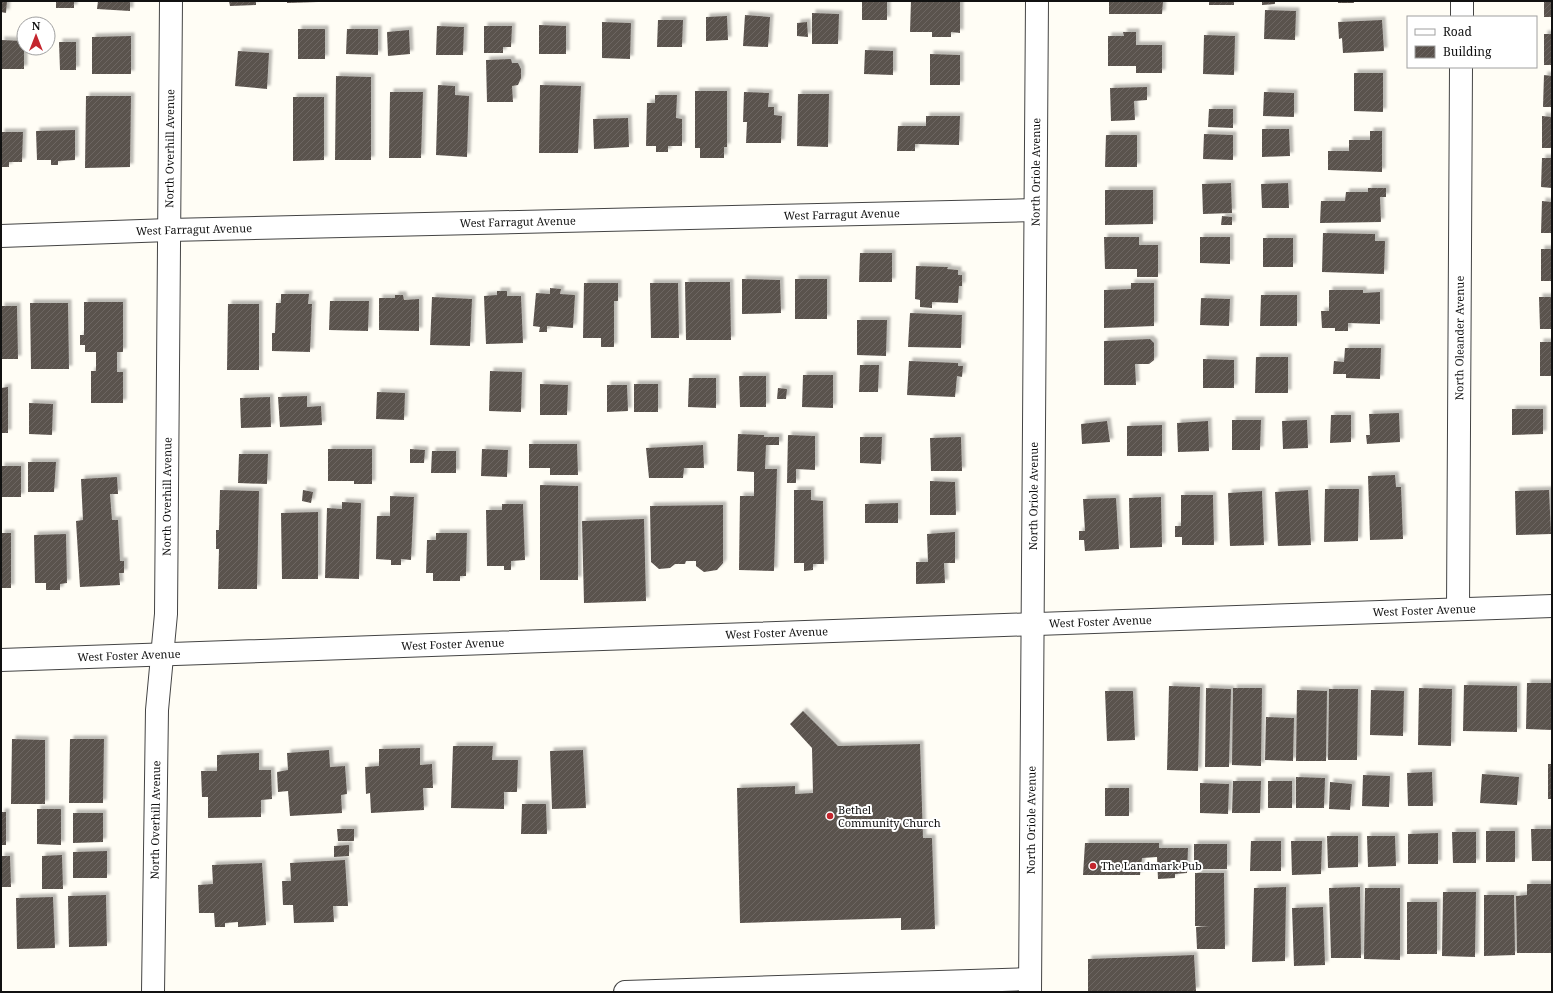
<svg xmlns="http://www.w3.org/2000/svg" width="1553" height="993" font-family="'Noto Serif',serif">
<defs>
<pattern id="building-hatch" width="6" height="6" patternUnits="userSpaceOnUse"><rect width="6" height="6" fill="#5a524d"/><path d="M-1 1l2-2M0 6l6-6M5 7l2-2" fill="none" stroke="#6d6662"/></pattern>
<filter id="shadow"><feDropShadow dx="3.5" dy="-3.5" stdDeviation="1" flood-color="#0004"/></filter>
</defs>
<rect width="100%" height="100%" fill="#fffdf5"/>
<path fill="url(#building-hatch)" filter="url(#shadow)" d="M1 1H7L6 13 1 12Z
M56 1H74V8H56Z
M98 1H130V11L97 9Z
M229 1H256V5L230 6Z
M287 1H318V2L287 3Z
M862 1H887V20H862Z
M911 1 960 2V33L951 32V37H932V32H910Z
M1109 1H1163L1162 14H1109Z
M1209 1H1234V5H1209Z
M1262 1H1275V4L1262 5Z
M1338 1H1354V3H1338Z
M1544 1H1552V17H1544Z
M1265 10 1296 11 1295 40 1264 39Z
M812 13 839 14 838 44H812Z
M745 15 770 17 768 47 743 46Z
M727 16 728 40 706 41V17Z
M658 20H683L682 47H657Z
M1382 20 1384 51 1343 53 1342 38 1339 39 1338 22Z
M602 22 631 23 630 59 602 58Z
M807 22 808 37 797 36V23Z
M539 25 566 26V54H539Z
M437 26 464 27 463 55H436Z
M484 26H512L511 47H503V53H484Z
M298 29H325V59H298Z
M347 29H378V55L346 54Z
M409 30 410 54 388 56 387 32Z
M1123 32H1136V45H1162V73H1136V66H1108V36H1124Z
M1544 34H1552V65H1544Z
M1204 35 1235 36 1234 75 1203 74Z
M131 36V74H92V37Z
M1 40 24 41V69H1Z
M59 42H76V70H60Z
M865 50 893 51V75L864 74Z
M238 51 269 53 267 89 235 86Z
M930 54 960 55V85H930Z
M511 59 512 63H518L521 69V78L518 85 512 86 513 102H487L486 60Z
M1354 73H1383V112L1354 111Z
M1544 75 1552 76V107H1543Z
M336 76 371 77V160H335Z
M438 85 455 86V95L469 96 467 157 436 155Z
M540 85 581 86 578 153H539Z
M1147 87V100L1134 101 1135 120 1111 121 1110 88Z
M695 91H727V147H724V158H700V148H695Z
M390 92H423L421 158H389Z
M744 92 769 93 768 107H774V115L782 116 781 143H746L747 122H743Z
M1264 92 1294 93V117L1263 116Z
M798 94H829L828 147 797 146Z
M655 95H677L676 118 682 119V146H668V152H656V146H646L647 103H655Z
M86 96H131L130 167 85 168Z
M293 97H324V160L293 161Z
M1209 109H1233V128L1208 127Z
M926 116H960L959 145 915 144V151H897L898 126H926Z
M1542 116 1552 117V148H1542Z
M628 118 629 147 594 149 593 119Z
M1262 129H1289L1290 156 1262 157Z
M75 130V160L58 161V165H51V160H37L36 131Z
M1370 131H1382V172L1328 170V151H1349V140H1370Z
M1 132H23L22 162H9V167H1Z
M1204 134 1233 135V160L1203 159Z
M1106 135H1137V167H1105Z
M1542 158H1552V188L1541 187Z
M1231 183 1232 213 1203 214 1202 184Z
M1288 183 1289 208H1262L1261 184Z
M1368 188H1386V197H1380L1381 222 1320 223 1321 201H1345L1346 192H1368Z
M1105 190H1153V224L1105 225Z
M1542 201 1552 202V233H1541Z
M1222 216 1232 217V225H1221Z
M1323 233 1375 234V241H1385L1384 274 1322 272Z
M1104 237H1139V245H1158V277H1137V269H1105Z
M1200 237H1230V264L1200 263Z
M1263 238H1293V267H1263Z
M1541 249H1552V281H1541Z
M860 253H892V282H859Z
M916 266 948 267 947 269 958 270V275H962V286H959L958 303 932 302V308L920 307V300L915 299Z
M742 279 780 280 781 313 742 314Z
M795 279H827V319H795Z
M685 282H730L731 340H686Z
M584 283H618V301H614V347H601V338H583Z
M650 283H678L679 338H651Z
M1131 283H1154V326L1104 328V290L1131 289Z
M550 288 561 289 560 294 575 295 573 328 547 326V332H539L540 327 533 326 536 293 550 294Z
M1329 290H1363V293L1380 292V324L1348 323V331H1335V328H1322L1321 311H1329Z
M497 291H507V296H521L523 343 486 344 484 296 497 295Z
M281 294H309L308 304H312L310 352 272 351V333H275L276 303H281Z
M395 295H403L404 300 419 299V331L379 330V298H395Z
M1261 295H1297V326H1260Z
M432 297 472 299 470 346 430 345Z
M1539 297H1552V329H1540Z
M1201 298 1230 299 1229 326 1200 325Z
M330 301H369L368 331 329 330Z
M84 302H123V352H117V372H123V403H91V371H96V352H85V345H80V335H84Z
M30 303H68L69 369H31Z
M228 304H259V370H227Z
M1 306H17L18 359H1Z
M910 313 962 315 961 348 908 347Z
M857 320H887L886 356 857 355Z
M1150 339 1154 343V360L1149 364H1135L1136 385H1104V341Z
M1540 342H1552V376H1540Z
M1345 348H1381L1380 379 1346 378V374H1333L1334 361 1344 362Z
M1256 357H1288V393H1255Z
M1203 359 1234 360V388H1203Z
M909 361 958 363V366H963L962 377 957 376 955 397 907 395Z
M860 365H879L878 392H859Z
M490 371 522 372 521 412 489 411Z
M803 375H833V408L802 407Z
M739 376H766V407H740Z
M689 378H716V408L688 407Z
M540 384 568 385 567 415H540Z
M634 384H658V412H634Z
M607 385H627L628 411 607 412Z
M8 387V433H1V388Z
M778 388 787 389 786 399H777Z
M377 392 405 393 404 420 376 419Z
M307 396V407L321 406 322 425 280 427 278 397Z
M270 397 271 427 241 428 240 398Z
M29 403 53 404 52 435 29 434Z
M1512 409H1543V434L1512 435Z
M1399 413 1400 442 1367 444 1366 435H1370L1369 414Z
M1331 415H1351V442L1330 443Z
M1232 420H1261L1260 450H1232Z
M1307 420 1308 448 1283 449 1282 421Z
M1107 421 1110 442 1082 444 1081 424Z
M1208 421 1209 451 1178 452 1177 423Z
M1162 425V456H1127V426Z
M738 434 764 435V437H779V445H766L765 469H777L774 571 739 570 740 496H754V472L737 471Z
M788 435 815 436V470L796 469V483H787Z
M860 437H882L881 464 860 463Z
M961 437 962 471H931L930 438Z
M529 444H577L578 475H550V468H529Z
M703 445 704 468H684L683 478H649L646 448Z
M328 449H372V484H354V481H328Z
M410 449 425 450 424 463H410Z
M482 449 508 450 507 477 481 476Z
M432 451H456V473H431Z
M239 454H268L267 484 238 483Z
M28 462H56L54 492H28Z
M1 466H21V497H1Z
M1395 475 1396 487H1401L1403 539 1370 540 1368 476Z
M117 477 118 494H110L112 520H118L120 561H124V573H119L120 585 80 587 76 521 83 520 81 479Z
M930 481 955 482 956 515H930Z
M540 485 578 486V580H540Z
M1325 489H1359L1358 541 1324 542Z
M220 490 259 491 257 589H218L219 549H216V530H219Z
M303 490 313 492 311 503 302 501Z
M794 490H811V500L823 501 824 564H813V570L804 571V563H794Z
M1308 490 1311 545 1278 546 1275 492Z
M1549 490 1551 534 1516 535 1515 491Z
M1262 491 1264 545 1230 546 1228 493Z
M1181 495H1213L1214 545H1182V537H1175V526H1181Z
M390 496 414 497 411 560 401 559V565H391V560L376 559 377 516H390Z
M1161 497 1162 547 1130 548 1129 498Z
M1116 498 1119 549 1085 551 1084 540H1079V531H1085L1083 499Z
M342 502 361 503 359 579 325 578 327 508 342 509Z
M898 503V523H865V504Z
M502 504H523L525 560 511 561V570H504V566H487L486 510H502Z
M723 505V563L717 570 704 572 696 566V561H686L685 564H675L670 568 659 569 651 562 650 506Z
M318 512V579H282L281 513Z
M644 519 646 601 584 603 582 521Z
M955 532V563H944L945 583 916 584V562H928L927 534Z
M1 533H11V588H1Z
M436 533H467L466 576H460V581H433V573H426L427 540H436Z
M66 534 67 583 60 584V590H46V583H35L34 535Z
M1527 683H1552V730L1526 729Z
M1464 685 1517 686V732L1463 731Z
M1169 686 1200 687 1198 771 1167 770Z
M1206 688 1231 689 1229 767H1205Z
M1233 688H1262L1261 766 1232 765Z
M1419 688 1452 689 1451 746 1418 745Z
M1329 689H1358L1357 760H1328Z
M1297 690 1327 691 1326 761H1296Z
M1371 690 1404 691 1403 736 1370 735Z
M1105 691H1133L1135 740 1107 741Z
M803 711 838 746 920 744 923 838H932L935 929 901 930V918L740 923 737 788 795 786V794L813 793 812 748 790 724Z
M1266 717 1294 718 1293 761 1265 760Z
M12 739 45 740V804H11Z
M70 739H104L103 803H69Z
M453 746H493L492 760H518L517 792H504V809L451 808Z
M420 748V765L432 764 433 788H423L424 810 371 813 370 793 366 794 365 767 379 766V749Z
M329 750 330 767 345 766 347 794 341 795 342 813 290 816 288 791 278 792 277 772 288 770 287 753Z
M583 750 586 808 552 809 550 751Z
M259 753V770H271L272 799 261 800V817L208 818V797H202L201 771H217V755Z
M1548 764H1552V799H1548Z
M1432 772 1433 806H1408L1407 773Z
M1482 774 1519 777 1517 805 1480 803Z
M1363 775 1390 776 1389 807 1362 806Z
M1296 777 1325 778 1324 808H1296Z
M1233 781H1261L1260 813H1232Z
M1268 781H1292V808H1268Z
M1330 782 1352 784 1350 810 1329 809Z
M1200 783 1229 784 1228 814 1200 813Z
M1105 788H1129V816H1105Z
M522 804H546L547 834H521Z
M37 809H61V845L37 844Z
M1 812H6V845H1Z
M73 813H103V842L73 843Z
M337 829H354V841H338Z
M1531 829H1552V861H1532Z
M1486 831H1515V862H1486Z
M1452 832H1476V863H1453Z
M1438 833V864H1408V834Z
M1327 836H1358V867L1328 868Z
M1367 836H1395L1396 866 1368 867Z
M1251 841H1281V871H1250Z
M1291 841H1322L1321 874 1292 875Z
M1085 843H1159V848H1188L1187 873 1175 874V878L1158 879 1157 857 1142 858 1140 875H1083Z
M1194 844H1227V869H1194Z
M349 845V856L334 857V846Z
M107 851V878H73V852Z
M62 855 63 889H42V856Z
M1 856H10L11 887H1Z
M345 860 348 906H333L334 922 294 923 293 905H283L282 881H291L290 863Z
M262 863 266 925 238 927V922L225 923V927H215L214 913H199L198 885 213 884 212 865Z
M1195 873H1224L1225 949H1197L1196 927 1210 926H1195Z
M1527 884H1551L1552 953H1517L1516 896 1527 895Z
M1286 887 1285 961 1252 962 1254 888Z
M1360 887 1361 958H1331L1329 888Z
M1365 888H1400V960L1364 959Z
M1443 892H1476L1475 957 1442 956Z
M106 895 107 946 69 947 68 896Z
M1484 895H1514L1515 955 1484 956Z
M53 897 55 948 17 949 16 898Z
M1407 902H1437V954H1407Z
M1323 907 1325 965 1294 966 1292 908Z
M1194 955 1196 991 1088 992V959Z"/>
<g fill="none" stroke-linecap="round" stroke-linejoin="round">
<g stroke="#444" stroke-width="24">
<g id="minor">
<path d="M1462 17V1"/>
<path id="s1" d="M1 236 169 230 1035 210"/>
<path id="s2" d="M1458 609 1461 67"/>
<path id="s3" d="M153 992 157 710 166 614 171 1"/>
<path d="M625 992 1030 979"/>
<path id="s4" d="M1030 992 1037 1"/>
</g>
</g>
<g stroke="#444" stroke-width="24">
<g id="tertiary">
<path id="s5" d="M1 660 1552 606"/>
</g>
</g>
<use href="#minor" stroke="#fff" stroke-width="22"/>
<use href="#tertiary" stroke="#fff" stroke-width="22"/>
</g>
<g fill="#c4262e" stroke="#fff" stroke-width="1.5">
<circle cx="830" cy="816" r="4"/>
<circle cx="1093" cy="866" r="4"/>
</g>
<g text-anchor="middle" stroke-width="4" stroke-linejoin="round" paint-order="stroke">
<g font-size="11" fill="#111" stroke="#fff">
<text dy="4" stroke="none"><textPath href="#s3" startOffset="844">North Overhill Avenue</textPath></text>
<text dy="4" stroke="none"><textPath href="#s4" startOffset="820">North Oriole Avenue</textPath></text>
<text dy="4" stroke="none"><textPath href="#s1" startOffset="841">West Farragut Avenue</textPath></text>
<text dy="4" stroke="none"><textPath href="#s1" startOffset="517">West Farragut Avenue</textPath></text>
<text dy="4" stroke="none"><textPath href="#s1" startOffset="193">West Farragut Avenue</textPath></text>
<text dy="4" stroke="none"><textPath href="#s2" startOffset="271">North Oleander Avenue</textPath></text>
<text dy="4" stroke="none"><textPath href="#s3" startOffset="496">North Overhill Avenue</textPath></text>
<text dy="4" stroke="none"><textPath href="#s4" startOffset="496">North Oriole Avenue</textPath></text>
<text dy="4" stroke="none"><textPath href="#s5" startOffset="1424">West Foster Avenue</textPath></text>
<text dy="4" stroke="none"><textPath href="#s5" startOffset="1100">West Foster Avenue</textPath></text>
<text dy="4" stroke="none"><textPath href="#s5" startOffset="776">West Foster Avenue</textPath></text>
<text dy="4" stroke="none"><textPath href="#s5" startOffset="452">West Foster Avenue</textPath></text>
<text dy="4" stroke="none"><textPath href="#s5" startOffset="128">West Foster Avenue</textPath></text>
<text dy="4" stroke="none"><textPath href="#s3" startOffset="172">North Overhill Avenue</textPath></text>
<text dy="4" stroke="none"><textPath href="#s4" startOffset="172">North Oriole Avenue</textPath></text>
</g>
<g font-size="11" fill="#111" stroke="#fff" text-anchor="start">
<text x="838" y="814">Bethel<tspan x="838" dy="13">Community Church</tspan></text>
<text x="1101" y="870">The Landmark Pub</text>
</g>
</g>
<rect width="1553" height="993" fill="none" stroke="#111111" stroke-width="4"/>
<rect x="1407" y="16" width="130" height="52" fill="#ffffff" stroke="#a0a0a0"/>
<rect x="1415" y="29" width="20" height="6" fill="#ffffff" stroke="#a0a0a0"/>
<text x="1443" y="36" font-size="12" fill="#111111">Road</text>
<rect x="1415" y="46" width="20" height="12" fill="url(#building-hatch)" stroke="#a0a0a0"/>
<text x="1443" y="56" font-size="12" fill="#111111">Building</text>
<g transform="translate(36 36)"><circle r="19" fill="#ffffff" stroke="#a0a0a0"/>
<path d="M0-3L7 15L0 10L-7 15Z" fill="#c4262e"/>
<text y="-6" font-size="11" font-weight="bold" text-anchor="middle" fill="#111111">N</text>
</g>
</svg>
